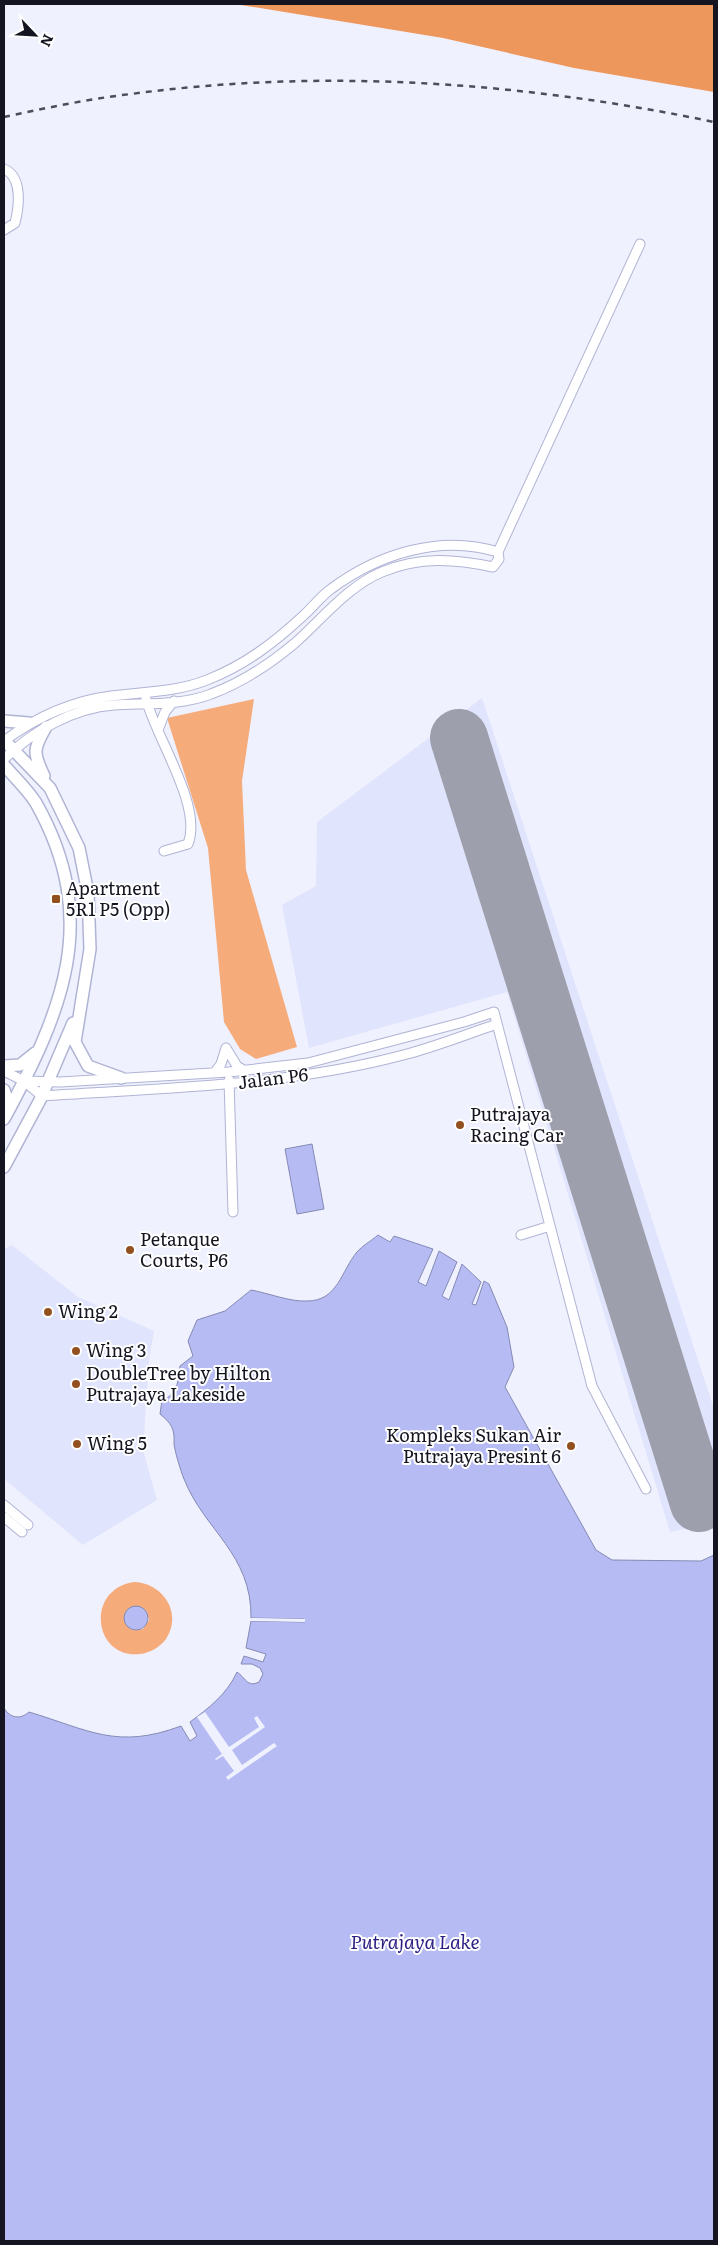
<svg xmlns="http://www.w3.org/2000/svg" width="718" height="2245" font-family="Literata,serif">
<rect width="100%" height="100%" fill="#eff1fe"/>
<path fill="#e1e4fd" d="M482 698 714 1409V1522L670 1532 507 992 309 1048 282 905 316 886 317 822Z
M12 1245 78 1297 154 1331 149 1360 143 1450 157 1500 83 1545 4 1479V1249Z"/>
<path fill="#f6ab7b" fill-rule="evenodd" d="M254 699 242 781 246 870 297 1047 256 1059 240 1049 224 1022 208 848 167 718Z
M134 1582C163 1583 183 1613 166 1639 160 1647 150 1653 140 1654 93 1659 85 1589 134 1582ZM138 1606 147 1612 149 1620 143 1629 131 1630Z"/>
<path fill="#ee975d" d="M235 4H714V92L574 68 443 38Z"/>
<path fill="#b6bcf3" stroke="#858ab4" d="M312 1144 324 1209 297 1214 285 1149Z
M378 1235 390 1242 394 1236 433 1249 418 1282 426 1286 439 1251 457 1262 442 1296 449 1300 462 1264 481 1282 472 1304 476 1305 484 1281 489 1284 507 1327 514 1367 505 1387 596 1550 612 1560 701 1561 714 1555V2241H4V1708C10 1718 20 1720 29 1712 89 1730 117 1750 181 1726L190 1741 197 1736 190 1722C209 1708 227 1694 237 1672 245 1677 247 1688 259 1682L263 1674 260 1668 252 1664H241L244 1656 263 1662 266 1654 246 1648 251 1621 305 1622 304 1619 251 1618C252 1554 204 1530 184 1479 181 1472 174 1449 174 1443 175 1429 171 1423 160 1414L162 1400C178 1395 178 1381 180 1366L193 1356 188 1341 197 1320 225 1311 251 1290C268 1293 290 1302 307 1301 338 1301 341 1271 357 1252 362 1246 371 1241 378 1235Z
M124 1618a12 12 0 1 1 24 0a12 12 0 1 1-24 0Z"/>
<path fill="#eff1fe" d="M251 1618 305 1619V1622L251 1621Z
M205 1712 229 1747 259 1727 254 1718 257 1716 265 1727 232 1750 242 1765 274 1743 277 1746 228 1780 226 1777 234 1771 223 1756 216 1760 215 1759 222 1754 197 1717Z"/>
<g fill="none" stroke-linecap="round" stroke-linejoin="round">
<path stroke="#9e9fac" stroke-width="58" d="M459 738 699 1503"/>
<g stroke="#b0b4d4" stroke-width="11">
<path id="minor" d="M4 169C23 177 19 207 15 223L4 230
M146 699C156 738 203 806 188 844L164 851
M158 730 165 712 174 701
M4 741C35 718 72 701 111 696 143 692 177 692 207 680 245 665 274 643 304 615 313 607 321 596 331 589 378 554 440 534 498 552
M4 759C33 731 73 708 114 705 145 703 181 706 211 694 241 683 270 664 295 643 322 619 348 586 382 572 420 556 455 559 493 567L499 559 498 552 640 244
M226 1048 237 1066 242 1069
M4 1071 24 1081 42 1096C164 1088 289 1086 407 1054 437 1046 467 1034 497 1024
M215 1072 221 1064 226 1048
M229 1080 233 1212
M24 1081 60 1082 229 1072 308 1063 464 1022 494 1012 592 1386 646 1489
M521 1235 550 1226
M4 1505 28 1525
M4 1517 22 1532"/>
</g>
<g stroke="#b0b4d4" stroke-width="14">
<path id="tertiary" d="M4 721 29 723
M4 740 50 788 79 848 88 893 90 949 75 1042 88 1066 121 1078
M4 765C14 777 28 790 36 803 102 920 62 1012 4 1119
M44 776C33 753 33 749 46 727
M4 1066 20 1065 35 1053
M4 1090 6 1096 4 1111
M4 1167 40 1100 73 1023"/>
</g>
<use href="#minor" stroke="#fff" stroke-width="9"/>
<use href="#tertiary" stroke="#fff" stroke-width="11"/>
<path stroke="#4c4d59" stroke-width="2.5" stroke-dasharray="6 6" stroke-linecap="butt" d="M4 117C46 108 88 99 131 94 325 68 523 82 714 122"/>
</g>
<g fill="#92501f" stroke="#fff" stroke-width="2">
<rect x="51" y="894" width="10" height="10" rx="2.5"/>
<circle cx="460" cy="1125" r="5"/>
<circle cx="130" cy="1250" r="5"/>
<circle cx="48" cy="1312" r="5"/>
<circle cx="76" cy="1351" r="5"/>
<circle cx="76" cy="1384" r="5"/>
<circle cx="77" cy="1444" r="5"/>
<circle cx="571" cy="1446" r="5"/>
</g>
<g text-anchor="middle" stroke-width="4" stroke-linejoin="round" paint-order="stroke">
<g font-size="18" fill="#141521" stroke="#fff" text-anchor="start">
<text x="66" y="895">Apartment<tspan x="66" dy="21">5R1 P5 (Opp)</tspan></text>
<text x="470" y="1121">Putrajaya<tspan x="470" dy="21">Racing Car</tspan></text>
<text x="140" y="1246">Petanque<tspan x="140" dy="21">Courts, P6</tspan></text>
<text x="58" y="1318">Wing 2</text>
<text x="86" y="1357">Wing 3</text>
<text x="86" y="1380">DoubleTree by Hilton<tspan x="86" dy="21">Putrajaya Lakeside</tspan></text>
<text x="561" y="1442" text-anchor="end">Kompleks Sukan Air<tspan x="561" dy="21">Putrajaya Presint 6</tspan></text>
<text x="87" y="1450">Wing 5</text>
</g>
<g font-size="18" fill="#141521" stroke="#fff">
<text transform="translate(273 1079) rotate(-7)" y="6">Jalan P6</text>
</g>
<g font-size="19" font-style="italic" fill="#2d2085" stroke="#fff">
<text x="415" y="1949">Putrajaya Lake</text>
</g>
</g>
<rect width="718" height="2245" fill="none" stroke="#141521" stroke-width="10"/>
<g transform="translate(35 35) rotate(115)" stroke="#ffffff" stroke-width="4" paint-order="stroke">
<path d="M0-4L9 19L0 12L-9 19Z" fill="#141521"/>
<text y="-8" font-size="14" font-weight="bold" text-anchor="middle" fill="#141521">N</text>
</g>
</svg>
